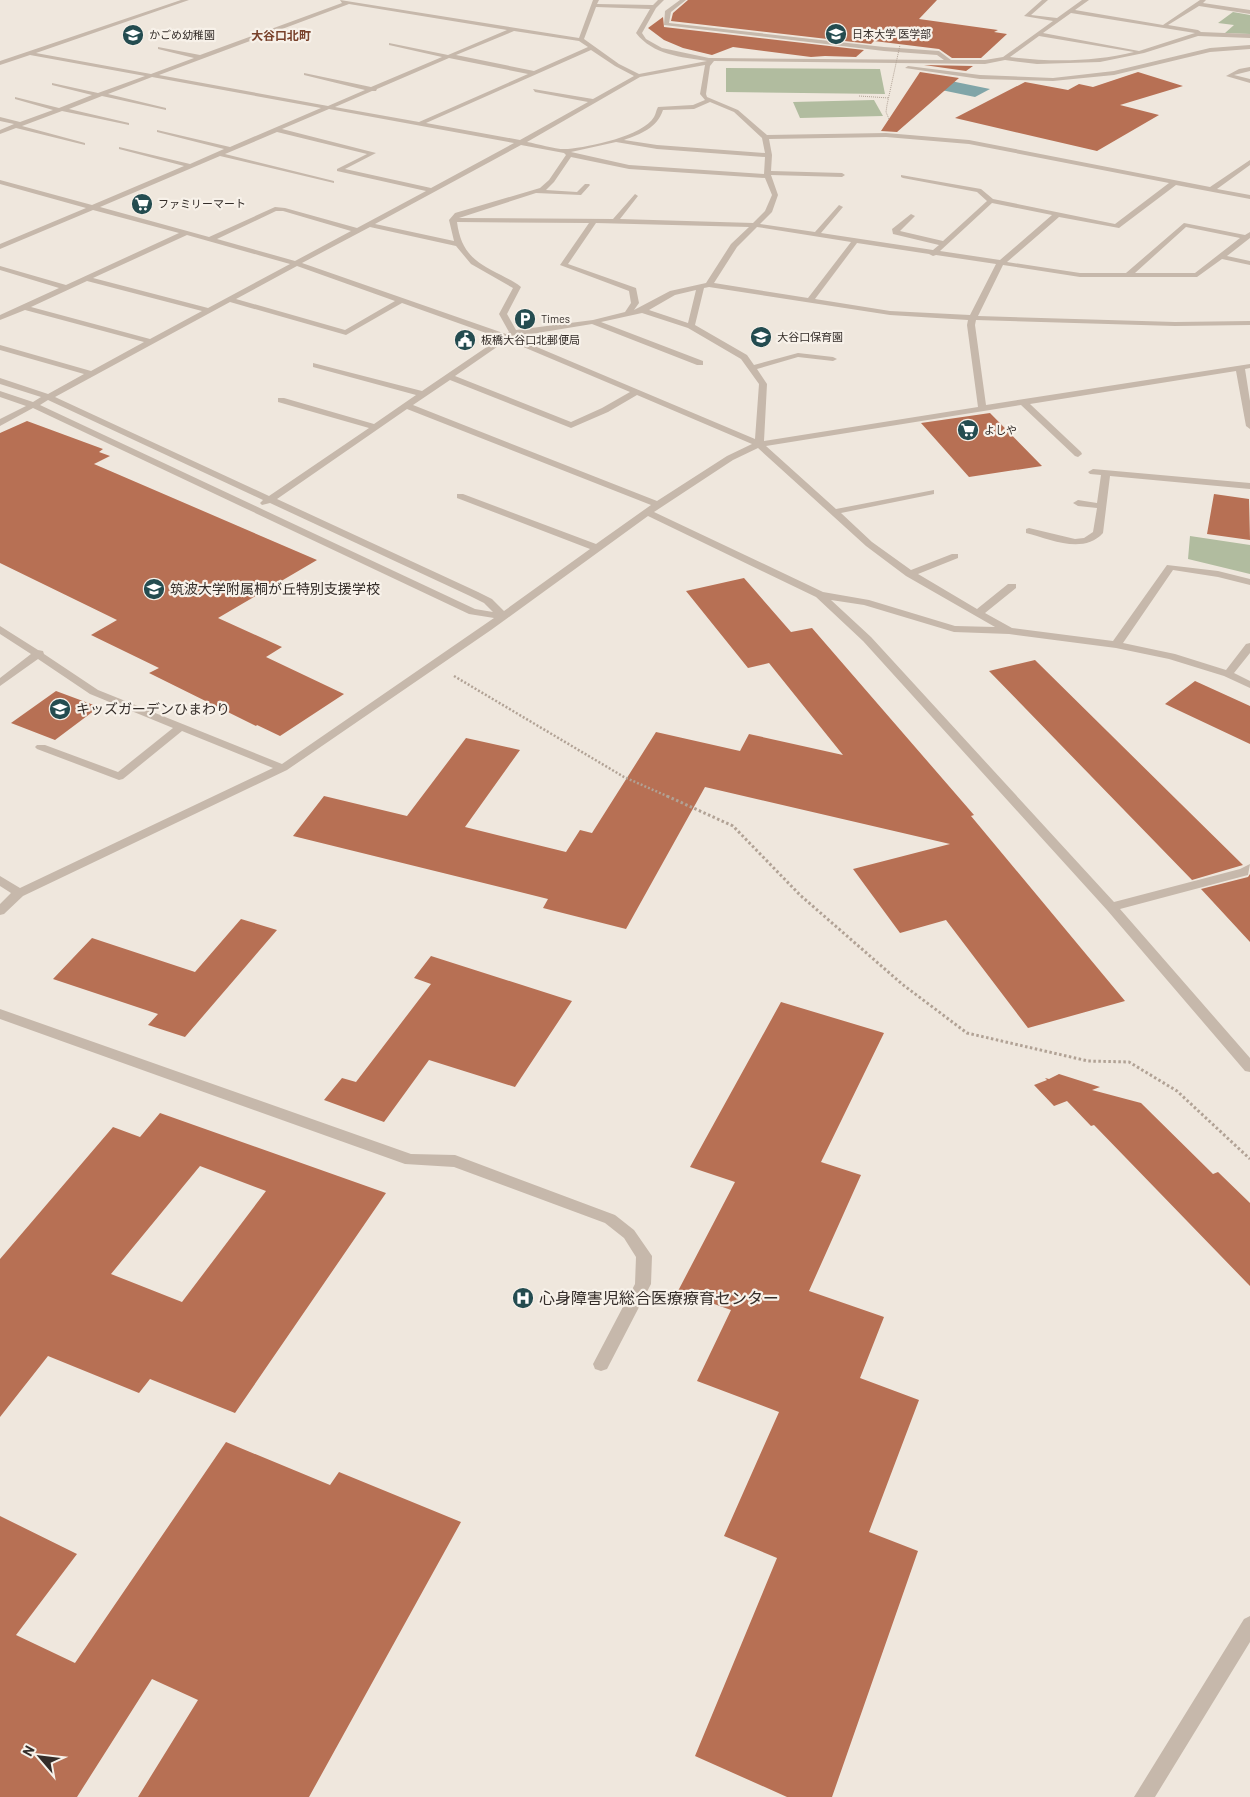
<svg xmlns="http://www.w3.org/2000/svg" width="1250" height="1797" font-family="Barlow,'Noto Sans JP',sans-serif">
<rect width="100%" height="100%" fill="#efe7dd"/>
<path fill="#b1bc9f" d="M1233 12 1250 15V34L1225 33 1234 25 1218 23Z
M726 68 880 69 885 94 726 92Z
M874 100 883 116 800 118 793 102Z
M1190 536 1250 545V574L1188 559Z"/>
<path fill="#80a5a8" d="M936 78 990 89 975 97 922 86Z"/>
<path fill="#b77054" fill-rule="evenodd" d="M688 0H937L919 19 998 30 994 32 1007 34 981 58H952L939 49 874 41 871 44 671 21 673 13Z
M663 17 664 27 864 50 856 57 825 56 811 57 733 47 712 55 683 48 664 40 648 28Z
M924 65 973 66 966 71Z
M920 72 959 78 897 132 881 131Z
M1138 72 1183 86 1120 105 1159 115 1097 151 955 118 1025 82 1068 90 1079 84 1093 87Z
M990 413 1042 466 969 477 921 423Z
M27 421 103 449 99 452 110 456 94 464 317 560 218 618 282 647 266 657 344 694 280 736 257 725 256 726 149 673 159 668 91 635 117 620 0 563V433Z
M1214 494 1249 499 1250 540 1207 534Z
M744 578 791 632 812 628 974 815 971 816 1125 1001 1028 1028 946 920 900 933 853 869 950 844 705 787 626 929 543 908 548 899 293 836 324 796 407 816 466 738 520 750 465 827 566 852 580 830 592 833 656 732 740 751 749 734 843 755 769 663 748 668 686 591Z
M1035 660 1180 803 1243 865 1192 880 989 671Z
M1195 681 1250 706V744L1165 704Z
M56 691 99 707 55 740 11 723Z
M1250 874V942L1201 889 1248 877Z
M241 919 277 930 185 1037 148 1025 158 1014 53 979 92 938 195 972Z
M431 956 572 1001 515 1087 429 1060 384 1122 324 1100 342 1078 356 1082 431 984 414 978Z
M781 1002 884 1033 821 1162 861 1175 809 1291 884 1317 860 1378 919 1400 869 1532 918 1551 832 1797H787L695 1756 777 1558 724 1536 779 1412 697 1381 731 1310 678 1291 735 1182 690 1167Z
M1059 1074 1100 1087 1092 1090 1141 1103 1213 1174 1218 1172 1250 1203V1286L1094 1125 1091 1126 1067 1101 1054 1106 1034 1085 1047 1080 1045 1078 1049 1079Z
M160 1113 386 1193 235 1413 150 1379 139 1393 48 1356 0 1417V1259L113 1127 140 1137ZM200 1166 266 1191 182 1302 111 1274Z
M226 1442 330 1485 339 1472 461 1522 309 1797H138L198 1700 152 1679 77 1797H0V1516L77 1554 16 1635 75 1663Z"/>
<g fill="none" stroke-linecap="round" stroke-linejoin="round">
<path stroke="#b1a295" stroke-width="1" stroke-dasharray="1 1" stroke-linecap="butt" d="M859 96 889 98"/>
<path stroke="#b1a295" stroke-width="2.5" stroke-dasharray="2 2" stroke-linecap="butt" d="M454 676 624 777 669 797"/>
<path stroke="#b1a295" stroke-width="3" stroke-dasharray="2.5 2.5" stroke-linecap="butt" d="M667 796 733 826 800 895 902 984 967 1033 1088 1061 1129 1062 1177 1091 1250 1159"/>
<path fill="#c6b8ab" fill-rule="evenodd" d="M181 0H189L36 53 151 74 194 58 158 49V47L200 55 342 3 340 0 579 38 593 0H599L597 4 653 5 658 0H664L656 8 642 33 646 39 662 48 709 58 944 60 937 55 884 51 664 25 665 11 680 0H686L671 12 669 23 884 47 939 51 951 60H985L1003 57 1053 21 1024 16 1042 0H1048L1031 15 1057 18 1082 0H1089L1075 10 1163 25 1200 0H1206L1203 3 1250 10V14L1199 6 1168 25 1198 30 1201 32 1250 34V38L1198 36 1144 53 1100 62 1037 64 1005 60 985 64 714 61 710 66 706 94 707 97 738 110 767 135 886 133 969 140 1210 187 1250 160V165L1217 189 1250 195V199L1176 185 1119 228 1059 217 1007 262 1080 273H1126L1184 223 1245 235 1250 232V238L1227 256 1250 261V265L1222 259 1197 277H1080L1003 265 978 316 1175 322 1250 321V325L1175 326 976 320 975 325 986 405 1250 364V368L1245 369 1250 401V429L1246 426 1236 371 1030 404 1081 452 1082 454 1078 457 1075 456 1021 405 766 446 836 509 934 490V494L841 513 872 542 911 570 952 554H958V558L918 574 977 609 1008 584H1016V588L985 613 1012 628 1113 641 1167 565 1218 571 1250 579V585L1218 577 1173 570 1123 643 1175 654 1226 670 1246 644 1250 643V653L1234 673 1250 681V688L1224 676 1169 659 1116 648 1009 634 954 632 864 605 831 600 871 637 1114 902 1240 869 1250 864 1248 875 1120 909 1250 1058V1072L1245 1071 1107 910 863 641 816 597 648 516 491 630 287 770 23 896 4 914 0 915V904L11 893 0 886V876L20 888 273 768 182 731 123 779 119 780 37 749 35 747 37 745H45L118 772 173 728 90 694 38 659 0 686V678L31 654 0 634V626L38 650 43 651 44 654 98 690 282 764 494 618 469 614 33 408 0 426V419L26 406 0 397V391L33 402 41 397 0 384V378L48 394 84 374 0 350V345L91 371 144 342 25 310 0 320V315L59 288 0 270V266L66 285 179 233 93 210 0 249V244L86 208 0 184V180L92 205 184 166 119 149V147L190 164 224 149 157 132V130L230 147 321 108 152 77 108 94 166 108V110L102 96 69 109 129 123V125L62 111 22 126 85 143V145L16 128 0 134V130L14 124 0 121V117L20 122 53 110 15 99V97L59 108 92 95 52 85V83L98 93 145 76 30 55 0 65V61ZM349 4 507 30 448 55 389 43V45L442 57 371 87 304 73V75L365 90 328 106 159 75ZM596 7 650 9 636 33C653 55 681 57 707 61L639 74 619 64 584 39ZM1071 13 1195 33 1139 51 1043 33ZM514 31 579 41 588 47 534 71 456 55ZM1039 36 1134 52C1094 62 1050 62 1010 57ZM591 50 615 66 634 76 593 99 533 89 535 92 588 102 520 140 426 123ZM449 58 528 74 419 122 335 107 372 91H376L377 89ZM705 65 700 94 705 100 693 105 658 107C656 110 656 114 654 117 643 136 589 147 568 149 556 150 539 144 527 142L640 77ZM710 102 734 112 762 138 765 153 657 145 624 140C641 134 657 128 663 110L694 109ZM329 109 514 143 431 188 345 169 376 153 282 129ZM277 132 367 154 337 169V171L426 191 357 228 285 208 275 207 209 237 100 207 220 156 334 183V181L225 154ZM886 137 969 144 1169 183 1115 224 993 199 981 189 901 175V177L903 178 977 192 987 201 943 241 900 231 915 216 911 214 892 229 893 234 939 245 933 250 821 233 843 207 839 205 815 232 760 224 772 212 778 195 771 175 842 177 845 175 842 173 771 171 772 155 769 139ZM616 142 657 149 765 157 764 174 629 165 571 152ZM521 145 564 153 566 155 549 180 540 188 455 213 449 220 454 241 375 224ZM571 157 629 169 765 178 772 195 765 211 753 223 620 219 638 196 635 194 613 219 459 218 536 193 581 195 590 185 589 184H585L577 192 546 190 554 182ZM992 203 1052 215 1000 260 940 251ZM276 211H283L351 231 295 261 217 239ZM457 222 589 223 560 265 629 291 631 303 625 312 593 320 516 330 507 314 521 287C515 282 508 279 501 275 474 262 461 252 457 222ZM596 223 749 227 731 244 706 283 670 291 634 310 639 303 636 288 568 264ZM370 227 456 246 471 264 513 288 499 314 509 332 506 334 302 263ZM757 227 851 242 808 298 714 283 737 247ZM1186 227 1240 238 1195 273H1135ZM187 235 290 264 208 308 93 278ZM857 243 929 254 933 256 936 255 996 264 970 315 890 311 815 299ZM297 266 395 301 345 330 236 299ZM87 281 202 311 150 339 31 307ZM709 287 890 315 968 320 967 325 978 407 764 441 767 384 757 369 798 357 833 361 837 359 833 357 798 353 754 365 747 355 695 325 704 288ZM696 290 688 323 649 310 675 295ZM230 302 346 335 402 303 500 338 422 391 313 363V367L416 395 374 424 284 398H278V402L369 428 269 496 55 397ZM642 313 688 328 741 359 759 384 755 439 513 337 592 324 697 365H703V361L601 322ZM507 340 630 392 602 408 571 422 455 376ZM450 380 571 428 608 412 637 395 752 444 727 456 657 501 413 405ZM48 400 263 500 260 503 262 505 270 503 470 596 484 603 493 612 475 609 40 405ZM407 409 651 505 596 544 463 494H457V498L590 549 504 611 492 599 478 592 277 499ZM758 448 866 546 906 576 995 627 955 626 869 600 823 592 654 512 733 460Z
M1250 45V49L1210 52 1114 75 1053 81 980 79 905 68 908 66 980 75 1053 78 1114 71 1210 48Z
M1250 67V71L1234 75 1250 79V83L1226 76 1239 69Z
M1093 469 1250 483V489L1110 476 1103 533C1083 555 1050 539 1026 533V529L1029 528 1075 539 1084 538 1093 532 1097 508 1078 506 1073 503 1078 500 1097 503 1101 475 1090 474 1088 472Z
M0 1009 411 1154 455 1155 615 1215 634 1230 652 1256 651 1284 607 1369 601 1371 595 1369 593 1364 635 1284 636 1257 624 1238 605 1223 454 1167 405 1164 0 1019Z
M1250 1616V1642L1155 1797H1134L1244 1619Z"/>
<path stroke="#b1a295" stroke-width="1" stroke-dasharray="1 1" stroke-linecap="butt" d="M889 119 886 112 887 105 900 45"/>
</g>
<defs>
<g id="university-disc" transform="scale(1.125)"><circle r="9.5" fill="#244c50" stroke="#f7f1e9"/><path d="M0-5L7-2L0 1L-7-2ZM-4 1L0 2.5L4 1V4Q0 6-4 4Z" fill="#fff"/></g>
<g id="school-disc" transform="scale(1.125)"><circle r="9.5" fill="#244c50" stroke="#f7f1e9"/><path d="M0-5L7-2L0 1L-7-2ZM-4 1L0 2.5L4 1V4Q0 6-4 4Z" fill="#fff"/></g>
<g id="supermarket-disc" transform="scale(1.125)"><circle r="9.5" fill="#244c50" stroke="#f7f1e9"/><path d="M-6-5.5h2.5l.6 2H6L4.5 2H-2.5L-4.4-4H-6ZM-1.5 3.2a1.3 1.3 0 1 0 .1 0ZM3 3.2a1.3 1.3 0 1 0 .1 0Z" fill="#fff"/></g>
<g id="parking-disc" transform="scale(1.125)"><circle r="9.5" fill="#244c50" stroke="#f7f1e9"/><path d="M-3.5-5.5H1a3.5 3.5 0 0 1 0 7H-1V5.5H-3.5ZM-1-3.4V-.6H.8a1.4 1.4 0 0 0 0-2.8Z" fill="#fff"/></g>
<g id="civic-disc" transform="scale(1.125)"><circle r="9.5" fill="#244c50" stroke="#f7f1e9"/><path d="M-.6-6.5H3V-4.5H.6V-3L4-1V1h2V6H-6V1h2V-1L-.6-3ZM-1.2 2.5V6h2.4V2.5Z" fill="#fff"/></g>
<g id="hospital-disc" transform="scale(1.125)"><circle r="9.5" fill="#244c50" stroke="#f7f1e9"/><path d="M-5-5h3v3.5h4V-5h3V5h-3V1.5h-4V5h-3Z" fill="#fff"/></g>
</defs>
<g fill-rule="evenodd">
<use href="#university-disc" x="836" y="34"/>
<use href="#school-disc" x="133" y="35"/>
<use href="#supermarket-disc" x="142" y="204"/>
<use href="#parking-disc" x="525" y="319"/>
<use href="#school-disc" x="761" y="337"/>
<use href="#civic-disc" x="465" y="340"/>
<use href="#supermarket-disc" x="968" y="430"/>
<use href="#school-disc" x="154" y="589"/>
<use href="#school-disc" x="60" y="709"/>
<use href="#hospital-disc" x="523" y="1298"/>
</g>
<g text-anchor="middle" stroke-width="4.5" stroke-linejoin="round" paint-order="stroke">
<g font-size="11" fill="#342d29" stroke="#f7f1e9" text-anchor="start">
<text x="852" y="38">日本大学 医学部</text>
<text x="149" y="39">かごめ幼稚園</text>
<text x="158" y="208">ファミリーマート</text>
<text x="541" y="323">Times</text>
<text x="777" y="341">大谷口保育園</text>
<text x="481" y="344">板橋大谷口北郵便局</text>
<text x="984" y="434">よしや</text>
</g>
<g font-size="12" font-weight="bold" fill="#79422c" stroke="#f7f1e9">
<text x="281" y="40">大谷口北町</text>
</g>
<g font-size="14" fill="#342d29" stroke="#f7f1e9" text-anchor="start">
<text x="170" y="594">筑波大学附属桐が丘特別支援学校</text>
<text x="76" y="714">キッズガーデンひまわり</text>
</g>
<g font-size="16" fill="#342d29" stroke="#f7f1e9" text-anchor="start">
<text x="539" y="1304">心身障害児総合医療療育センター</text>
</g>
</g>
<g transform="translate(40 1757) rotate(298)" stroke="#f7f1e9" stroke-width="4" paint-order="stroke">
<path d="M0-4L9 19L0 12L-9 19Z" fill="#342d29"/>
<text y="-8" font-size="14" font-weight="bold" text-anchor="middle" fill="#342d29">N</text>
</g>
</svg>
